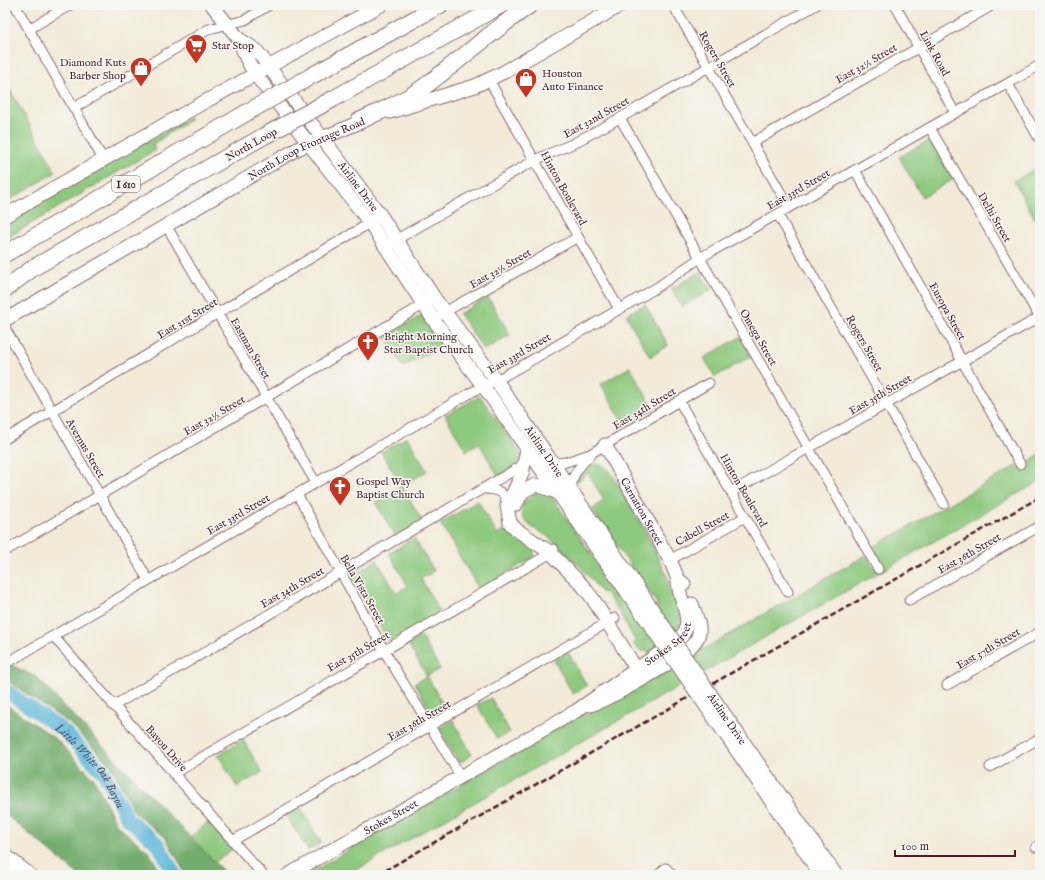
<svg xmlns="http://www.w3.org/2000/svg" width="1045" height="880" font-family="'IM FELL English',serif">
<rect width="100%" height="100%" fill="#f6f6f2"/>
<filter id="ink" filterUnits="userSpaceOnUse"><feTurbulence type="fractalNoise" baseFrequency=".025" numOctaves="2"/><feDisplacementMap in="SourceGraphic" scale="8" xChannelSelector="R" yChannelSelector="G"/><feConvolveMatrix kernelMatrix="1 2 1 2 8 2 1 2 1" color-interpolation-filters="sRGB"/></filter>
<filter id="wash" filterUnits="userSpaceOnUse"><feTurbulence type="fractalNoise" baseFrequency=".012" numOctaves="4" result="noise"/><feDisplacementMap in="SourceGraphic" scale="16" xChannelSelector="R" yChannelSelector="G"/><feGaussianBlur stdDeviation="0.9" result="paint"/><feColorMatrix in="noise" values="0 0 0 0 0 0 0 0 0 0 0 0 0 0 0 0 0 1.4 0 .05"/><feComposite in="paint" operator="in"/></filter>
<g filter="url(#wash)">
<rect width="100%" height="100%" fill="#f3ead8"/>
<path fill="#8dc97e" stroke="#6c7454" d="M5 81 56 172 8 201 5 196Z
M189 117V120L153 144 155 150 5 239V224Z
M930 140 954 179 922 197 899 157Z
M1040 166V216L1035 219 1014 181Z
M700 272 711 290 682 307 671 289Z
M488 297 510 335 484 350 459 314Z
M645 304 668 345 650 357 626 315Z
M424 314 444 344 403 367 385 337Z
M740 337 751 356 715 377 704 358Z
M630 367 654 409 625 426 601 384Z
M480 396 521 454 519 463 498 476 479 443 466 451 445 415Z
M407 437 427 471 402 486 422 521 395 536 375 502 402 486 381 452Z
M1040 455V481L347 875H306L577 717 614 701 866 555 875 570 883 566 873 547 1018 465 1020 469 1029 464 1028 462Z
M592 464 602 465 611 472 644 529 670 582 668 583 681 617 680 632C668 641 645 664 633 643L636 642 618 610 605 592 602 593C585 571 566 550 544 534 536 529 523 524 522 514 519 501 530 498 538 491L549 493 634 615 638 619 657 607 658 605 592 510 604 500 588 473 578 481C579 472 584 467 592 464Z
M478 501 497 534 509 528 534 549V556L531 559 479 589 440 523Z
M414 538 434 571 421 579 440 612 392 640H388L352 580V576L377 560 396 593 408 586 389 553Z
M421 636 440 669 427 676 446 709 433 716 415 683 427 676 408 644Z
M568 652 587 686 573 694 554 660Z
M491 698 510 732 497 739 477 705Z
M453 720 472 755 459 763 439 728Z
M243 740 262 772 237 787 218 755Z
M301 808 321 843 308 850 287 816Z
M209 822 232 849 215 862 190 837Z"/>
<path fill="#72ad6d" stroke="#5e664c" d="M5 662 36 677 227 875H186L166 838 134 812 112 767 70 724 5 679Z
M5 704 57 740 94 779 117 825 149 852 162 875H79L5 814Z"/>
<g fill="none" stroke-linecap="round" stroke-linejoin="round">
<path stroke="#5db8da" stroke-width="14" id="s1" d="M5 690 64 731 104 773 127 818 158 844 175 875"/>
</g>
</g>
<g filter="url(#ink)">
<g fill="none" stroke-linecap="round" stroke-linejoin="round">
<g stroke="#856668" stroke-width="11">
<path id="street" d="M15 5 103 159
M673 5 789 207
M895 5 955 113
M29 29 70 5
M489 80 619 309
M1008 84 1040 140
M74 108 209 29 245 20 269 5
M620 118 878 569
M930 128 1040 318
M752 143 993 5
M855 170 1020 464
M778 215 944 504
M166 225 316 483
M392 242 535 160 572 144 620 118 816 5
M441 314 578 237
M5 328 148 580
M679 401 788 592
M5 439 375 220
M549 459 559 463 566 462 590 454 709 383
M484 489C498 489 506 492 507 506
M573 492C568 477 581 465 590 455
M731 492 1040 317
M297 494 389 659 461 777
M5 551 428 302
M670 560 745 517
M909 600 1040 526
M53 636 263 875
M10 661 472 392 504 376 656 288 700 258 1040 65
M947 685 1040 632
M113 706 523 465
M990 767 1040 738
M173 774 551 553 554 549
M234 840 615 618
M1036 847 1040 845
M658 875 666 868 672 875"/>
</g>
<g stroke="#856668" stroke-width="15">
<g id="secondary">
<path id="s2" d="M212 5 239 39 256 50 263 59 381 216 435 299 496 380 652 609"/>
<path d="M239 39 246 58 255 74 370 223 433 319 484 387 643 615"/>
<path d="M390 112 475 86 504 72 621 5"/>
<path d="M5 216 199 105 381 5"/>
<path id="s3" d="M5 320 297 149 367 119"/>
<path id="s4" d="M605 445 670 560 678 579 684 584"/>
<path d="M527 449 522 474 507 506 510 523 517 530 551 553 583 586 593 599 640 675"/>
<path d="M516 504 523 491 536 485 557 492"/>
<path d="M591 705C612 697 690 656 698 637 702 626 695 614 692 604"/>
<path d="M762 769 836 875"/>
<path d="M753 774 821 875"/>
<path id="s5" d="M288 875 576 711 677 641C699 622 677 601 678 579"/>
</g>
</g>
<g stroke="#856668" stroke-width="18">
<path id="highway" d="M315 74 440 5
M333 99 501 5
M359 121C380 111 402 103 421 89 458 62 492 31 530 5
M5 254 246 113
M5 289 33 268 264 136
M5 857 28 875"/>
</g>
<use href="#street" stroke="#fff" stroke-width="9"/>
<use href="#secondary" stroke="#fff" stroke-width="13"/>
<use href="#highway" stroke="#fff" stroke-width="16"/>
<path stroke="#4a1f2b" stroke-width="2.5" stroke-dasharray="6 3" stroke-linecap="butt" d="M377 875 1040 497"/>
<g stroke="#856668" stroke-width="15" stroke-linecap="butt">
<g id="secondary-bridge">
<path id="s6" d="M652 609 762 769"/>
<path d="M643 615 753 774"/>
</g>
</g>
<g stroke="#856668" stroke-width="18" stroke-linecap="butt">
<path id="highway-bridge" d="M246 113 315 74
M264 136 333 99"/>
</g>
<use href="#secondary-bridge" stroke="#fff" stroke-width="13"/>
<use href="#highway-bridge" stroke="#fff" stroke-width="16"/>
</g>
</g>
<defs>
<g id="supermarket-pin" transform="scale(1.15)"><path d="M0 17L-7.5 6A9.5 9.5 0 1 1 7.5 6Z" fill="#c8321e" stroke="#f6f6f2"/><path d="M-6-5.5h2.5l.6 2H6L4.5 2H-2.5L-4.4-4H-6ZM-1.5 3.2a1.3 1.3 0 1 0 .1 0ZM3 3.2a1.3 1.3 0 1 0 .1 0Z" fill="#fff"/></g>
<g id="shop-pin" transform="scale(1.15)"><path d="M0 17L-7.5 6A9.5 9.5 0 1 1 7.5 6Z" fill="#c8321e" stroke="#f6f6f2"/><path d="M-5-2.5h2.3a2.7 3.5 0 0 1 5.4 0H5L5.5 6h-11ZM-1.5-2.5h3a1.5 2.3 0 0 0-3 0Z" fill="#fff"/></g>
<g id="church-pin" transform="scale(1.15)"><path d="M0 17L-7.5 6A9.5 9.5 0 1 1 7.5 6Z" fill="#c8321e" stroke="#f6f6f2"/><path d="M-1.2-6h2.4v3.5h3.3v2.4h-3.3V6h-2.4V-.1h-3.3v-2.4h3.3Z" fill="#fff"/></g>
</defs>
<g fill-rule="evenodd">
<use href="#supermarket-pin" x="196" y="45"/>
<use href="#shop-pin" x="141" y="68"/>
<use href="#shop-pin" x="526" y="79"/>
<use href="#church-pin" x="368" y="342"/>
<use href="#church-pin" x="340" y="487"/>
</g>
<g text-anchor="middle" stroke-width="3" stroke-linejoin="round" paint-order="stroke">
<rect fill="#f6f6f2" stroke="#7e6067" stroke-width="1" x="112" y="176" width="28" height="16" rx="3"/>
<g font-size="10" font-weight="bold" fill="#4a1f2b">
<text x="126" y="188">I 610</text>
</g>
<g font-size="11" fill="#4a1f2b" stroke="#f6f6f2" text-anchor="start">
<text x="212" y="49">Star Stop</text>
<text x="126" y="66" text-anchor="end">Diamond Kuts<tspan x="126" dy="13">Barber Shop</tspan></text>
<text x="542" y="77">Houston<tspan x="542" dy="13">Auto Finance</tspan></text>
<text x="384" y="340">Bright Morning<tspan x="384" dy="13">Star Baptist Church</tspan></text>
<text x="356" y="485">Gospel Way<tspan x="356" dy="13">Baptist Church</tspan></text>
</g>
<g font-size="11" fill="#4a1f2b" stroke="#f6f6f2">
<text transform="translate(935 53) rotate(61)" y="4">Link Road</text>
<text transform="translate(718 59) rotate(60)" y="4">Rogers Street</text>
<text transform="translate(866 63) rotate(-30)" y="4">East 32½ Street</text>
<text transform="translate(596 117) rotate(-29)" y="4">East 32nd Street</text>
<text transform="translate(251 144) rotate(-29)" y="4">North Loop</text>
<text dy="4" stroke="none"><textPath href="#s3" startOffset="347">North Loop Frontage Road</textPath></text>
<text dy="4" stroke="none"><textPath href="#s2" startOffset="234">Airline Drive</textPath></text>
<text transform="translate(564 188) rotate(61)" y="4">Hinton Boulevard</text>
<text transform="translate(798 189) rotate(-30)" y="4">East 33rd Street</text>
<text transform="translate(995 217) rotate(60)" y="4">Delhi Street</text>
<text transform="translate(500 268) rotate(-30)" y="4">East 32½ Street</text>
<text transform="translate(948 311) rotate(61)" y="4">Europa Street</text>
<text transform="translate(187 318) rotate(-31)" y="4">East 31st Street</text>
<text transform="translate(759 337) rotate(60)" y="4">Omega Street</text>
<text transform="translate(865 343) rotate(60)" y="4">Rogers Street</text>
<text transform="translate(251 348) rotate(60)" y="4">Eastman Street</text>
<text transform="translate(519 353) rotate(-30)" y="4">East 33rd Street</text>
<text transform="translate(880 394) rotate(-30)" y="4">East 35th Street</text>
<text transform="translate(644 408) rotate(-31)" y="4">East 34th Street</text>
<text transform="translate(214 415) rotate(-30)" y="4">East 32½ Street</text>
<text transform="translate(86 448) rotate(60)" y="4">Avernus Street</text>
<text dy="4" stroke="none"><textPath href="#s2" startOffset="558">Airline Drive</textPath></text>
<text transform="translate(744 490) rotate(60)" y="4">Hinton Boulevard</text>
<text dy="4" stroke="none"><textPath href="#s4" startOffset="76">Carnation Street</textPath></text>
<text transform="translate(238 514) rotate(-30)" y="4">East 33rd Street</text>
<text transform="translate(702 528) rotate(-29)" y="4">Cabell Street</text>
<text transform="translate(969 553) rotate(-30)" y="4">East 36th Street</text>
<text transform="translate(292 587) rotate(-30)" y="4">East 34th Street</text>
<text transform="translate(363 589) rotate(60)" y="4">Bella Vista Street</text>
<text dy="4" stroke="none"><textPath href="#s5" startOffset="446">Stokes Street</textPath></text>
<text transform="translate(988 648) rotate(-30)" y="4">East 37th Street</text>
<text transform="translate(358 651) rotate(-30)" y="4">East 35th Street</text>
<text dy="4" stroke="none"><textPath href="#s6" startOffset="133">Airline Drive</textPath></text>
<text transform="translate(419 720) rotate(-30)" y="4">East 36th Street</text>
<text transform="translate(167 748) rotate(49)" y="4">Bayou Drive</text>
<text dy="4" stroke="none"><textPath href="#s5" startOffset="118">Stokes Street</textPath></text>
</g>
<g font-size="12" font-style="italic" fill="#515568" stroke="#f6f6f2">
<text dy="4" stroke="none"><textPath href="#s1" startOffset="116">Little White Oak Bayou</textPath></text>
</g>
</g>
<rect width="1045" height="880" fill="none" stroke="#f6f6f2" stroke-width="20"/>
<path d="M895 850v6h120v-6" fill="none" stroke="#4a1f2b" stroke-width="2"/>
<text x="901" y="850" font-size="12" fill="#4a1f2b" stroke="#f6f6f2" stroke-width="3" paint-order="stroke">100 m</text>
</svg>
